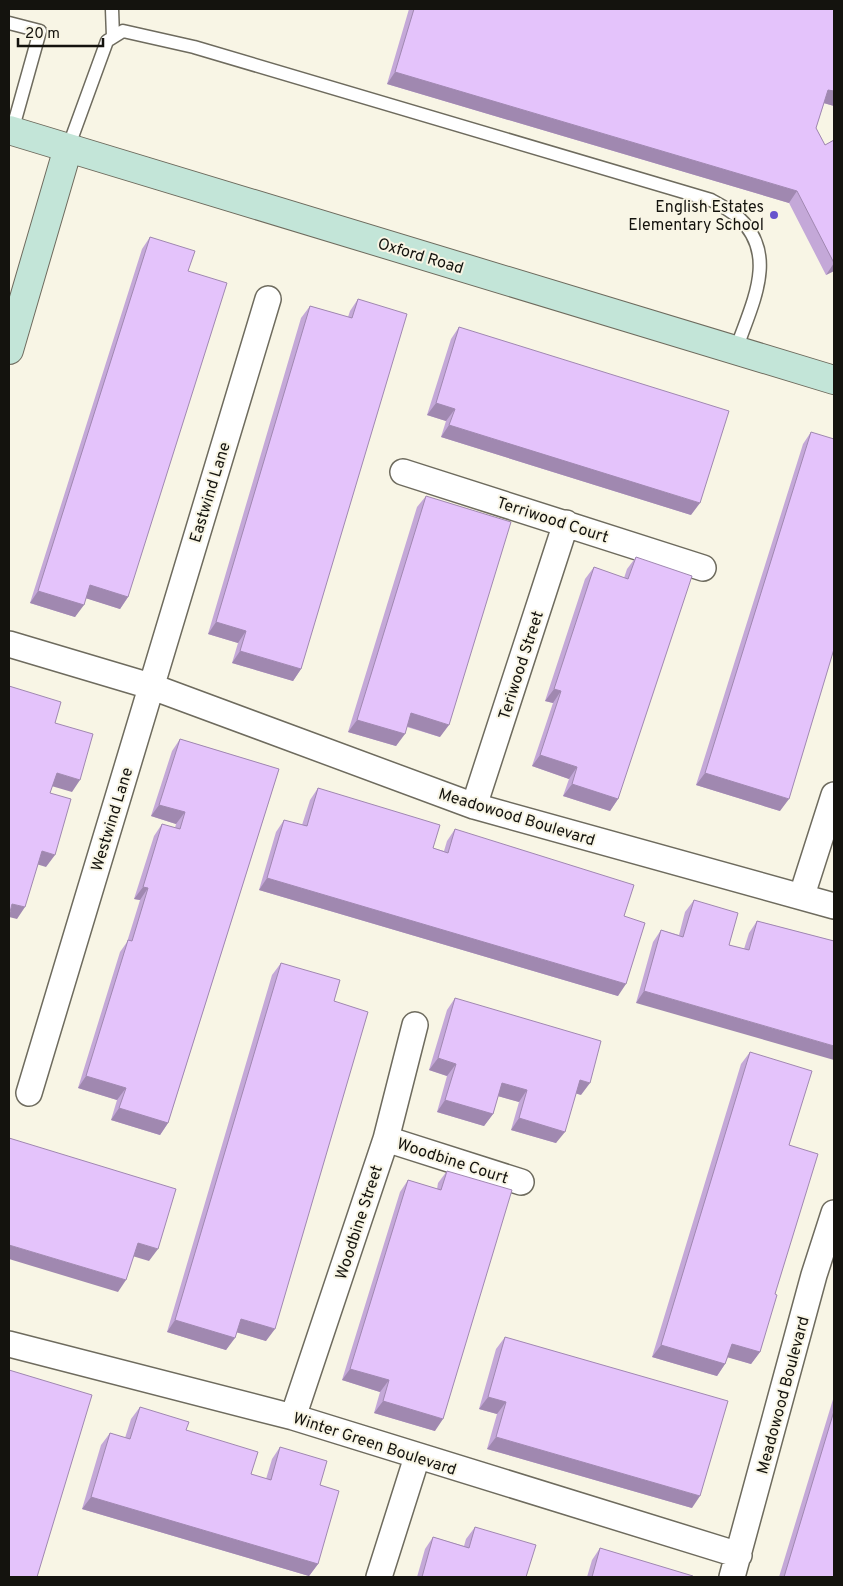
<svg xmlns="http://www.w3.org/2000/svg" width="843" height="1586" font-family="Overpass,sans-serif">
<rect width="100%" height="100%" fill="#f8f5e5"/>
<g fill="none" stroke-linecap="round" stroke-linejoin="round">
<g stroke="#6e6b5e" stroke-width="15">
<path id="lane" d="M112 9 113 37
M9 23 40 31 12 131
M68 148 107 41 123 31 194 47 711 200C720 205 730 210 738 217 780 255 751 305 736 350"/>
</g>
<g stroke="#6e6b5e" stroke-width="28">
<path id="street" d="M403 472 703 568
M9 644 150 686 474 806 834 906
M474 806 566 523
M802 895 834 795
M29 1093 268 299
M386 1139 521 1182
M9 1344 293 1417 739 1555
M293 1417 386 1139 415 1025
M379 1577 417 1457
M732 1577 814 1275 834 1213"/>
</g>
<g stroke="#6e6b5e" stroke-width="30">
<path id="secondary" d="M9 130 834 380
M9 350 68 148"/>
</g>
<use href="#lane" stroke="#fff" stroke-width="12"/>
<use href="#street" stroke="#fff" stroke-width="25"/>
<use href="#secondary" stroke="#c3e5d8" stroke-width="28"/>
</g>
<path fill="#c4a8d8" d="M409 9H834V106L824 103 816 128 825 145 834 140V271L826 275 789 203 387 84Z
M150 237 188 271 128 597 120 609 86 598 75 617 30 603 142 249Z
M358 299 301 669 293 681 232 663 238 643 208 634 301 318 310 306 348 317 350 311Z
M459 327 691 515 441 437 446 421 427 415 451 339Z
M811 432 780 811 696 785 803 444Z
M426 496 440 737 407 727 396 746 348 732 417 507Z
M636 557 618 799 610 811 563 796 569 779 532 766 553 703 545 701 585 579 594 567 624 578 627 569Z
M180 739 279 769 168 1123 160 1135 111 1120 117 1100 78 1088 120 952 127 942 140 900 134 899 154 836 162 824 175 828 176 824 151 816 172 751Z
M318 788 433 848 444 851 447 841 455 829 624 916 618 996 259 890 276 832 284 820 302 825 310 800Z
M694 900 729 945 744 949 749 933 757 921 834 941 636 1003 653 942 661 930 679 935 685 912Z
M281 963 334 1001 266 1341 237 1332 226 1350 167 1332 272 975Z
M455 998 581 1095 576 1093 556 1143 511 1130 519 1102 498 1096 493 1114 484 1126 437 1112 447 1076 429 1070 447 1010Z
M750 1052 789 1145 775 1294 760 1352 751 1364 728 1357 725 1364 717 1376 652 1357 741 1064Z
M447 1171 435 1431 374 1413 380 1392 342 1380 400 1192 408 1180 437 1189 438 1183Z
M505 1337 692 1508 487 1449 497 1414 479 1409 496 1349Z
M834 1396V1577H779Z
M140 1407 186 1430 251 1474 266 1479 272 1459 280 1447 320 1485 318 1564 309 1576 82 1509 101 1445 110 1433 125 1438 131 1419Z
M475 1527 526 1577H417L425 1549 433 1537 464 1546 466 1539Z
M600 1548 693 1577H587L592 1560Z"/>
<path fill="#a088b0" d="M395 72 797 191 789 203 387 84Z
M828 90 834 91V106L820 102Z
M834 263V271L826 275Z
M436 403 455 409 446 421 427 415Z
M449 425 700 503 691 515 441 437Z
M90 585 128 597 120 609 82 597Z
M38 591 84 605 75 617 30 603Z
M216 622 246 631 238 643 208 634Z
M240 651 301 669 293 681 232 663Z
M554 689 561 691 553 703 545 701Z
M411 713 449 725 440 737 403 725Z
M357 720 405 734 396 746 348 732Z
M540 755 577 767 569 779 532 766Z
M57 773 80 780 72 792 48 785Z
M705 773 789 799 780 811 696 785Z
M572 784 618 799 610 811 563 796Z
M159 805 185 812 176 824 151 816Z
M42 851 55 855 46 867 33 863Z
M267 878 626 984 618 996 259 890Z
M143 887 148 888 140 900 134 899Z
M12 904 25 907 17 919 9 917Z
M644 991 834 1046V1060L636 1003Z
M438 1058 456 1064 447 1076 429 1070Z
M86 1076 126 1088 117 1100 78 1088Z
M580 1080 590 1083 581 1095 571 1092Z
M502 1083 527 1090 519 1102 494 1095Z
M445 1100 493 1114 484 1126 437 1112Z
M119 1108 168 1123 160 1135 111 1120Z
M519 1118 565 1132 556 1143 511 1130Z
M138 1243 158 1249 149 1261 129 1255Z
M9 1245 126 1280 118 1292 9 1259Z
M241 1319 275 1329 266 1341 232 1331Z
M175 1320 235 1338 226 1350 167 1332Z
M732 1344 760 1352 751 1364 723 1356Z
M661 1345 725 1364 717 1376 652 1357Z
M350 1369 389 1380 380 1392 342 1380Z
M488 1397 506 1402 497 1414 479 1409Z
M383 1401 443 1419 435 1431 374 1413Z
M496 1437 700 1496 692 1508 487 1449Z
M91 1497 318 1564 309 1576 82 1509Z"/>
<path fill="#e4c3fb" stroke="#a088b0" d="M414 9H834V91L828 90 816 128 825 145 834 140V263L797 191 395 72Z
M150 237 195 251 188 271 227 283 128 597 90 585 84 605 38 591Z
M358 299 407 314 301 669 240 651 246 631 216 622 310 306 352 318Z
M459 327 729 411 700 503 449 425 455 409 436 403Z
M811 432 834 439V649L789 799 705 773Z
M426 496 511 522 449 725 411 713 405 734 357 720Z
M636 557 692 576 618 799 572 784 577 767 540 755 561 691 554 689 594 567 628 579Z
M9 686 61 702 55 723 93 734 80 780 57 773 50 793 71 799 55 855 42 851 25 907 12 904 9 916Z
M180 739 279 769 168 1123 119 1108 126 1088 86 1076 128 940 132 941 148 888 143 887 162 824 180 829 185 812 159 805Z
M318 788 440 825 433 848 448 853 455 829 634 885 624 916 645 923 626 984 267 878 284 820 307 826Z
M694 900 738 913 729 945 749 950 757 921 834 941V1046L644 991 661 930 683 937Z
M281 963 340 980 334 1001 368 1012 275 1329 241 1319 235 1338 175 1320Z
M455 998 601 1041 590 1083 580 1080 565 1132 519 1118 527 1090 502 1083 493 1114 445 1100 456 1064 438 1058Z
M750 1052 812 1071 789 1145 818 1154 775 1294 777 1295 760 1352 732 1344 725 1364 661 1345Z
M9 1138 176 1189 158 1249 138 1243 126 1280 9 1245Z
M447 1171 512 1190 443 1419 383 1401 389 1380 350 1369 408 1180 441 1190Z
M505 1337 728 1401 700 1496 496 1437 506 1402 488 1397Z
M9 1370 92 1395 37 1577H9Z
M140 1407 189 1422 186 1430 258 1452 251 1474 271 1480 280 1447 327 1461 320 1485 339 1491 318 1564 91 1497 110 1433 130 1439Z
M834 1411V1577H784Z
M475 1527 536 1545 526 1577H422L433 1537 469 1548Z
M600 1548 693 1576V1577H592Z"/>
<circle fill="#6753cd" stroke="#f8f5e5" stroke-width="2" cx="774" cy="215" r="5"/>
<g text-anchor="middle" stroke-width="4" stroke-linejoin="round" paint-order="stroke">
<g font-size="16" fill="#14130e" stroke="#f8f5e5" text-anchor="end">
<text x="764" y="212">English Estates<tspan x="764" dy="18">Elementary School</tspan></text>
</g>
<g font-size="16" fill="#14130e" stroke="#f8f5e5">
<text transform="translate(421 255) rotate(17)" y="6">Oxford Road</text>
<text transform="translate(209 492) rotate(-73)" y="6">Eastwind Lane</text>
<text transform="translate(553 519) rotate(18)" y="6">Terriwood Court</text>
<text transform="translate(520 665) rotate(-72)" y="6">Teriwood Street</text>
<text transform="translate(517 816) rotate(17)" y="6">Meadowood Boulevard</text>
<text transform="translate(111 819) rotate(-73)" y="6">Westwind Lane</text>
<text transform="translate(453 1160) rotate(18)" y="6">Woodbine Court</text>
<text transform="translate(358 1222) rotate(-72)" y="6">Woodbine Street</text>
<text transform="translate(782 1395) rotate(-75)" y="6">Meadowood Boulevard</text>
<text transform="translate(375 1443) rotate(18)" y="6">Winter Green Boulevard</text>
</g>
</g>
<rect width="843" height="1586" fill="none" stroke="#14130e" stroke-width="20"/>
<path d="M18 38v8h85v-8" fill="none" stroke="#14130e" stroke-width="2.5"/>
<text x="25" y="38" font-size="15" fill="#14130e" stroke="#f8f5e5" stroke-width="4" paint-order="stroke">20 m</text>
</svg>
